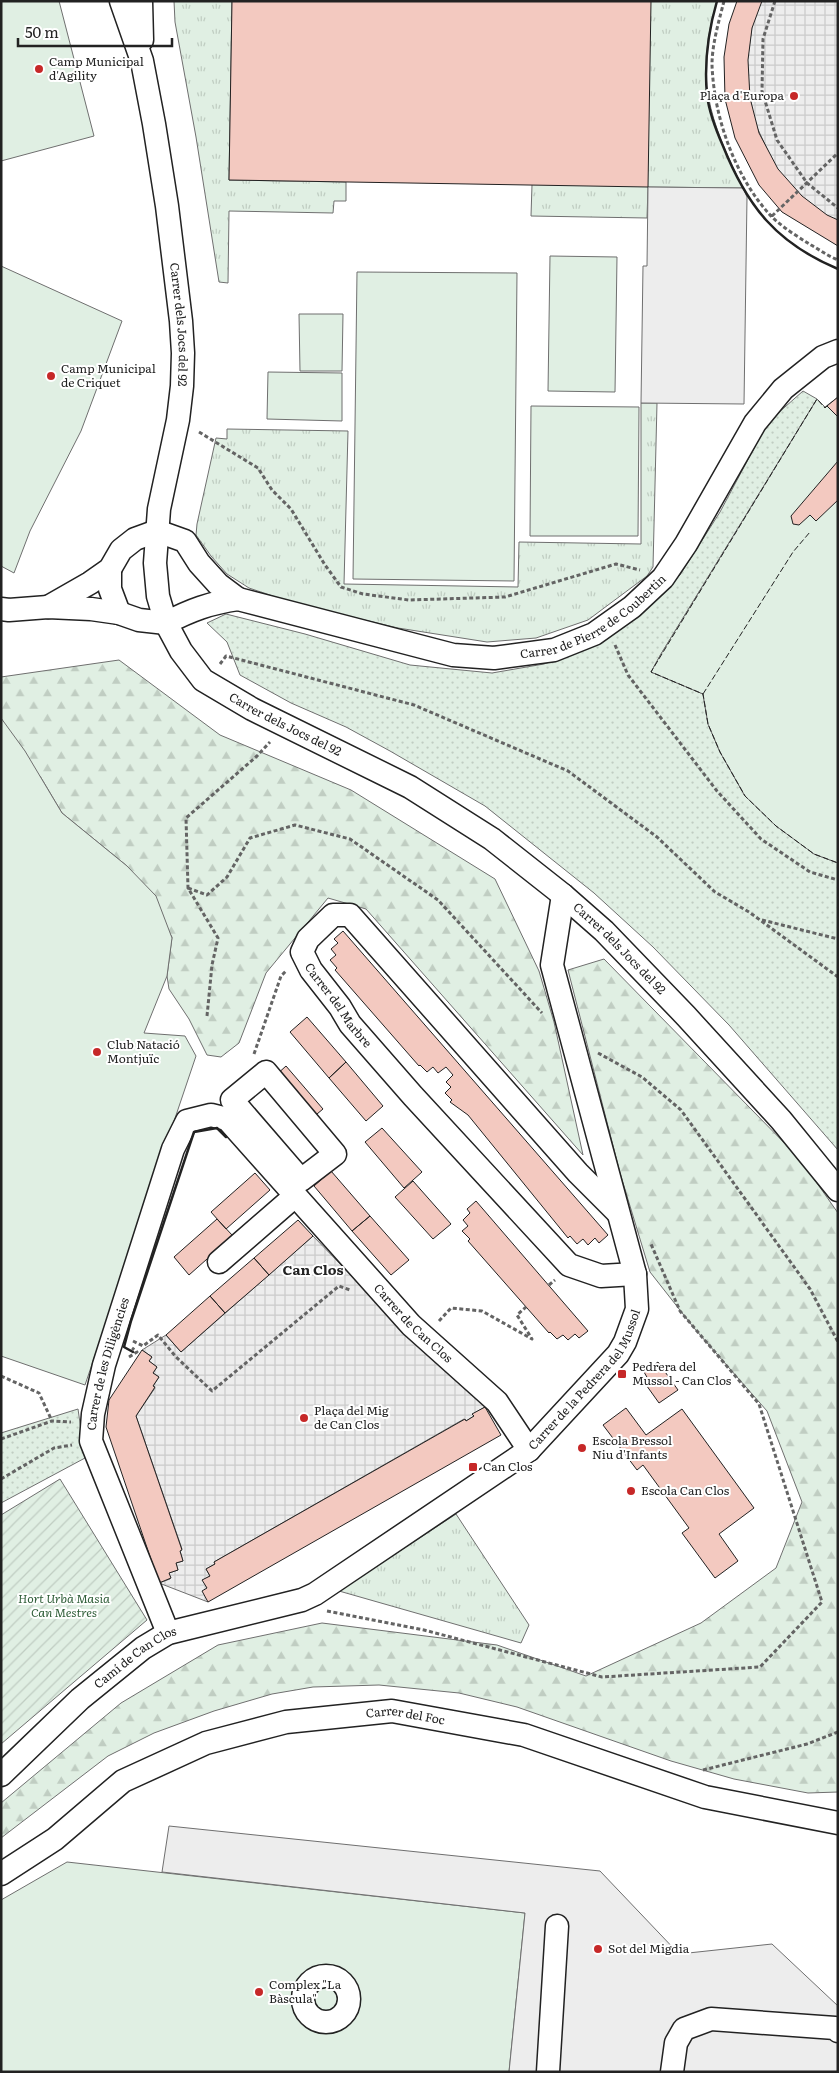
<svg xmlns="http://www.w3.org/2000/svg" width="839" height="2073" font-family="Literata,serif">
<defs>
<pattern id="grass-tufts" width="24" height="20" patternUnits="userSpaceOnUse" patternTransform="scale(1.25)"><rect width="24" height="20" fill="#e0efe3"/><path d="M3 7l-1-3M5 7V3M7 7l1-3M15 17l-1-3M17 17v-4M19 17l1-3" fill="none" stroke="#c0cdc2"/></pattern>
<pattern id="forest-firs" width="22" height="20" patternUnits="userSpaceOnUse" patternTransform="scale(1.25)"><rect width="22" height="20" fill="#e0efe3"/><path d="M5 1l3.5 6h-7zM16 11l3.5 6h-7z" fill="#c0cdc2"/></pattern>
<pattern id="park-dots" width="8" height="8" patternUnits="userSpaceOnUse" patternTransform="scale(1.25)"><rect width="8" height="8" fill="#e0efe3"/><path d="M2 2h.1M6 6h.1" fill="none" stroke="#c0cdc2" stroke-width="1.8" stroke-linecap="round"/></pattern>
<pattern id="garden-furrows" width="10" height="10" patternUnits="userSpaceOnUse" patternTransform="scale(1.25)"><rect width="10" height="10" fill="#e0efe3"/><path d="M-1 1l2-2M0 10L10 0M9 11l2-2" fill="none" stroke="#c0cdc2"/></pattern>
<pattern id="plaza-grid" width="8" height="8" patternUnits="userSpaceOnUse" patternTransform="scale(1.25)"><rect width="8" height="8" fill="#ededed"/><path d="M0 4h8M4 0v8" fill="none" stroke="#cbcbcb"/></pattern>
</defs>
<rect width="100%" height="100%" fill="#fff"/>
<path fill="url(#grass-tufts)" stroke="#6f6f6f" d="M174 1H232L229 180 346 182V201H334L333 213 229 211 228 283 219 282 196 137 175 22Z
M651 1H717C694 78 709 119 743 188L648 187 647 218 531 216 532 185Z
M641 403H657L653 567 647 576 588 620 536 638 487 642 398 628 293 603 249 588 227 574 211 556 196 535 197 524 216 438 227 439V429L348 431 344 584 518 587 519 542 641 544Z
M456 1514 529 1625 521 1643 339 1591Z"/>
<path fill="url(#forest-firs)" stroke="#6f6f6f" d="M119 660 220 735 351 790 495 879 539 971 554 1022 583 1155 366 909 328 898 266 973 239 1043 221 1057 207 1055 189 1019 169 989 167 976 172 937 127 866 62 813 40 776 1 757V677Z
M604 959 800 1159 838 1213V1792L808 1793 734 1779 671 1761 517 1707 459 1693 379 1685 313 1687 272 1694 214 1711 154 1733 108 1756 1 1838V1803L121 1703 218 1645 322 1623 497 1645 586 1676 701 1623 776 1568 802 1502 767 1411 694 1328 650 1272 620 1173 568 970Z"/>
<path fill="url(#park-dots)" stroke="#6f6f6f" d="M803 391 817 399 661 654 651 672 703 694 708 724 720 752 745 796 814 854 838 863V1150L729 1025 653 947 594 893 485 806 390 751 346 727 291 703 240 675 227 642 207 623 226 614 305 634 410 665 492 673 544 664 590 648 628 622 680 575 720 512 768 422Z
M78 1409 85 1458 1 1503V1433Z"/>
<path fill="url(#garden-furrows)" stroke="#6f6f6f" d="M60 1479 147 1620 1 1744V1515Z"/>
<path fill="#e0efe3" stroke="#6f6f6f" d="M1 1H59L94 136 1 161Z
M550 256 617 257 615 392 548 391Z
M1 266 122 321 81 431 30 531 14 573 1 566Z
M357 272 517 273 514 581 353 579Z
M299 314H343L342 371H300Z
M268 372 342 373V421L267 419Z
M838 397V863L814 854 776 826 745 796 720 752 708 724 703 694 651 672 661 654 817 399 825 407Z
M531 406 639 407 638 536H530Z
M1 718 25 751 62 813 127 866 156 896 172 938 167 976 144 1033 185 1036 196 1056 85 1385 1 1356Z
M67 1862 525 1913 509 2072H1V1900Z"/>
<path fill="#ededed" stroke="#6f6f6f" d="M648 187 743 188 747 197 744 404 641 403 643 266H647Z
M169 1826 600 1871 679 1954 772 1944 838 2006V2072H509L525 1913 162 1872Z"/>
<path fill="url(#plaza-grid)" stroke="#6f6f6f" d="M760 1H838V224L810 207 776 168 754 121 746 70 753 19Z
M313 1236 371 1296 476 1395 485 1407 473 1414 474 1416 466 1421 464 1419 214 1562 215 1564 206 1569 210 1576 203 1580 207 1588 208 1602 159 1583 170 1579 169 1573 178 1570 176 1563 183 1561 180 1551 182 1549 136 1416 155 1388 153 1386 159 1377 153 1373 157 1367 149 1361 152 1357 142 1350 166 1335 181 1352Z"/>
<path fill="#f3c9c0" stroke="#222" d="M232 1H651L648 187 229 180Z
M737 1H762L752 28 748 60 750 98 759 133 778 169 802 196 827 215 838 220V246L782 212 759 185 735 138 725 99 724 57 729 24Z
M838 397V417L827 406Z
M838 461V500L816 521 810 515 799 525 793 524 791 516Z
M343 931 608 1235 599 1243 595 1238 588 1245 583 1239 577 1244 570 1236 568 1238 468 1115 450 1102 452 1100 445 1093 451 1087 446 1082 453 1075 446 1067 438 1073 433 1067 427 1072 420 1065 419 1066 335 970 337 968 330 960 336 955 331 949 338 943 334 939Z
M307 1017 346 1062 329 1078 290 1032Z
M346 1062 383 1106 366 1121 329 1078Z
M286 1066 323 1109 311 1119 275 1076Z
M382 1128 422 1172 404 1188 365 1142Z
M331 1171 370 1216 352 1231 314 1186Z
M255 1173 270 1190 226 1229 211 1212Z
M413 1181 451 1224 433 1239 395 1197Z
M476 1201 588 1331 579 1338 575 1334 568 1340 563 1335 557 1339 550 1332 549 1333 468 1241 470 1239 462 1231 468 1226 463 1220 470 1213 467 1209Z
M370 1216 409 1260 391 1275 352 1231Z
M217 1219 233 1236 189 1275 174 1257Z
M298 1220 313 1236 269 1275 254 1258Z
M254 1258 269 1275 225 1313 210 1296Z
M210 1296 225 1313 181 1352 166 1335Z
M142 1350 152 1357 149 1361 157 1367 153 1373 159 1377 153 1386 155 1387 136 1416 182 1550 180 1551 183 1561 176 1563 178 1570 169 1573 171 1578 159 1583 106 1427 109 1400Z
M658 1362 678 1390 659 1403 644 1382 648 1379 644 1372Z
M485 1407 501 1435 208 1602 202 1591 207 1588 202 1580 210 1576 206 1569 215 1564 214 1562 465 1419 466 1421 474 1416 472 1414Z
M626 1408 646 1435 682 1409 754 1508 719 1534 738 1561 715 1578 682 1533 689 1528 643 1465 637 1470 603 1425Z"/>
<g fill="none" stroke-linecap="round" stroke-linejoin="round">
<g stroke="#222" stroke-width="25">
<g id="minor">
<path id="s1" d="M121 1 142 61 154 124 167 206 181 321 183 353 182 386 178 420 159 509 155 563 158 596 166 623 181 651 203 680 252 709 410 787 492 839 563 895 604 931 686 1016 781 1120 838 1190"/>
<path d="M141 1 142 40"/>
<path d="M157 531 185 541 199 563 218 584 238 599"/>
<path d="M110 569V589L119 613"/>
<path d="M48 607 90 583 110 569 121 550 135 539 157 531"/>
<path d="M1 609 9 610 48 607 91 609 119 613 139 620 166 623"/>
<path id="s2" d="M166 623C191 610 210 603 238 599L453 655 494 658 554 650 594 634 632 607 663 578 686 544 755 423 783 389 823 357 838 351"/>
<path d="M266 1072 335 1154 301 1180 232 1100Z"/>
<path id="s3" d="M617 1212 578 1173 350 915H333L308 939 302 952 311 970 340 1007 350 1024 413 1096 569 1265 601 1276 635 1274"/>
<path d="M219 1262 295 1196"/>
<path id="s4" d="M168 1633 91 1441 93 1414 104 1365 173 1149 187 1121 211 1115 227 1119 411 1325 497 1402 529 1450"/>
<path id="s5" d="M1 1775 80 1699 143 1648 168 1633 302 1600 315 1594 529 1450 618 1354 625 1342 637 1309 635 1274 552 965 563 895"/>
<path id="s6" d="M1 1874 55 1839 123 1781 206 1743 286 1722 392 1711 524 1735 705 1797 838 1823"/>
<circle cx="326" cy="1999" r="23"/>
<path d="M548 2072 557 1926"/>
<path d="M672 2072 676 2043 684 2029 711 2019 835 2028 838 2031"/>
</g>
</g>
<path stroke="#646464" stroke-width="3" stroke-dasharray="4 2.5" stroke-linecap="butt" d="M724 1C719 21 712 44 712 65 714 118 735 177 771 216 782 227 798 237 811 245 820 250 828 256 838 260
M775 1 763 39 762 91 777 140 807 183 838 208
M772 216 838 153
M199 432 258 468 272 490 291 509 325 565 341 587 363 594 409 600 505 597 616 564 640 570
M615 645 628 675 717 791 761 839 810 872 838 880
M220 664 226 656 414 705 568 771 657 837 715 892 749 912 838 977
M188 888 207 895 227 877 250 838 295 825 350 839 438 900 542 1013
M762 920 838 939
M207 1016 212 965 218 938 188 888 186 818 257 756 270 742
M598 1053 642 1077 681 1110 810 1289 838 1342
M254 1054 281 976 287 970
M549 1285 555 1280
M439 1321 451 1308 482 1311 532 1339 517 1315 526 1307
M133 1341 143 1346 158 1335 176 1357 212 1391 339 1286 350 1290
M129 1357 137 1352 132 1348
M1 1376 39 1393 52 1421
M1 1439 52 1421 71 1422
M1 1479 54 1448 72 1445
M327 1611 424 1630 602 1677 760 1667 822 1602 759 1404 680 1311 651 1244
M703 1770 807 1744 838 1732"/>
<use href="#minor" stroke="#fff" stroke-width="22"/>
<path stroke="#222" stroke-width="1" stroke-dasharray="6 2.5" stroke-linecap="butt" d="M828 405 825 408 817 399 651 672 703 694 708 724 720 752 745 796 776 826 814 854 838 863
M703 694 793 552 810 532"/>
<path stroke="#222" stroke-width="2.5" d="M717 1C708 32 704 63 707 95 709 112 716 130 723 146 747 206 776 243 838 269
M133 1352 124 1347 131 1321 194 1132 217 1128 226 1137"/>
</g>
<g fill="#c62828" stroke="#fff" stroke-width="2">
<circle cx="39" cy="69" r="5"/>
<circle cx="794" cy="96" r="5"/>
<circle cx="51" cy="376" r="5"/>
<circle cx="97" cy="1052" r="5"/>
<rect x="617" y="1369" width="10" height="10" rx="2.5"/>
<circle cx="304" cy="1418" r="5"/>
<circle cx="582" cy="1448" r="5"/>
<rect x="468" y="1462" width="10" height="10" rx="2.5"/>
<circle cx="631" cy="1491" r="5"/>
<circle cx="598" cy="1949" r="5"/>
<circle cx="259" cy="1992" r="5"/>
</g>
<g text-anchor="middle" stroke-width="4" stroke-linejoin="round" paint-order="stroke">
<g font-size="12" fill="#222" stroke="#fff" text-anchor="start">
<text x="49" y="66">Camp Municipal<tspan x="49" dy="14">d'Agility</tspan></text>
<text x="784" y="100" text-anchor="end">Plaça d'Europa</text>
<text x="61" y="373">Camp Municipal<tspan x="61" dy="14">de Criquet</tspan></text>
<text x="107" y="1049">Club Natació<tspan x="107" dy="14">Montjuïc</tspan></text>
<text x="632" y="1371">Pedrera del<tspan x="632" dy="14">Mussol - Can Clos</tspan></text>
<text x="314" y="1415">Plaça del Mig<tspan x="314" dy="14">de Can Clos</tspan></text>
<text x="592" y="1445">Escola Bressol<tspan x="592" dy="14">Niu d'Infants</tspan></text>
<text x="483" y="1471">Can Clos</text>
<text x="641" y="1495">Escola Can Clos</text>
<text x="608" y="1953">Sot del Migdia</text>
<text x="269" y="1989">Complex "La<tspan x="269" dy="14">Bàscula"</tspan></text>
</g>
<g font-size="12" fill="#222" stroke="#fff">
<text dy="4" stroke="none"><textPath href="#s1" startOffset="330">Carrer dels Jocs del 92</textPath></text>
<text dy="4" stroke="none"><textPath href="#s2" startOffset="450">Carrer de Pierre de Coubertin</textPath></text>
<text dy="4" stroke="none"><textPath href="#s1" startOffset="794">Carrer dels Jocs del 92</textPath></text>
<text dy="4" stroke="none"><textPath href="#s1" startOffset="1199">Carrer dels Jocs del 92</textPath></text>
<text dy="4" stroke="none"><textPath href="#s3" startOffset="530">Carrer del Marbre</textPath></text>
<text dy="4" stroke="none"><textPath href="#s4" startOffset="860">Carrer de Can Clos</textPath></text>
<text dy="4" stroke="none"><textPath href="#s4" startOffset="286">Carrer de les Diligències</textPath></text>
<text dy="4" stroke="none"><textPath href="#s5" startOffset="721">Carrer de la Pedrera del Mussol</textPath></text>
<text dy="4" stroke="none"><textPath href="#s5" startOffset="179">Camí de Can Clos</textPath></text>
<text dy="4" stroke="none"><textPath href="#s6" startOffset="448">Carrer del Foc</textPath></text>
</g>
<g font-size="12" font-style="italic" fill="#2f5e38" stroke="#fff">
<text x="64" y="1603">Hort Urbà Masia<tspan x="64" dy="14">Can Mestres</tspan></text>
</g>
<g font-size="14" font-weight="bold" fill="#222" stroke="#fff">
<text x="313" y="1275">Can Clos</text>
</g>
</g>
<rect width="839" height="2073" fill="none" stroke="#222222" stroke-width="5"/>
<path d="M18 38v8h154v-8" fill="none" stroke="#222222" stroke-width="2.5"/>
<text x="25" y="38" font-size="15" fill="#222222" stroke="#ffffff" stroke-width="4" paint-order="stroke">50 m</text>
</svg>
